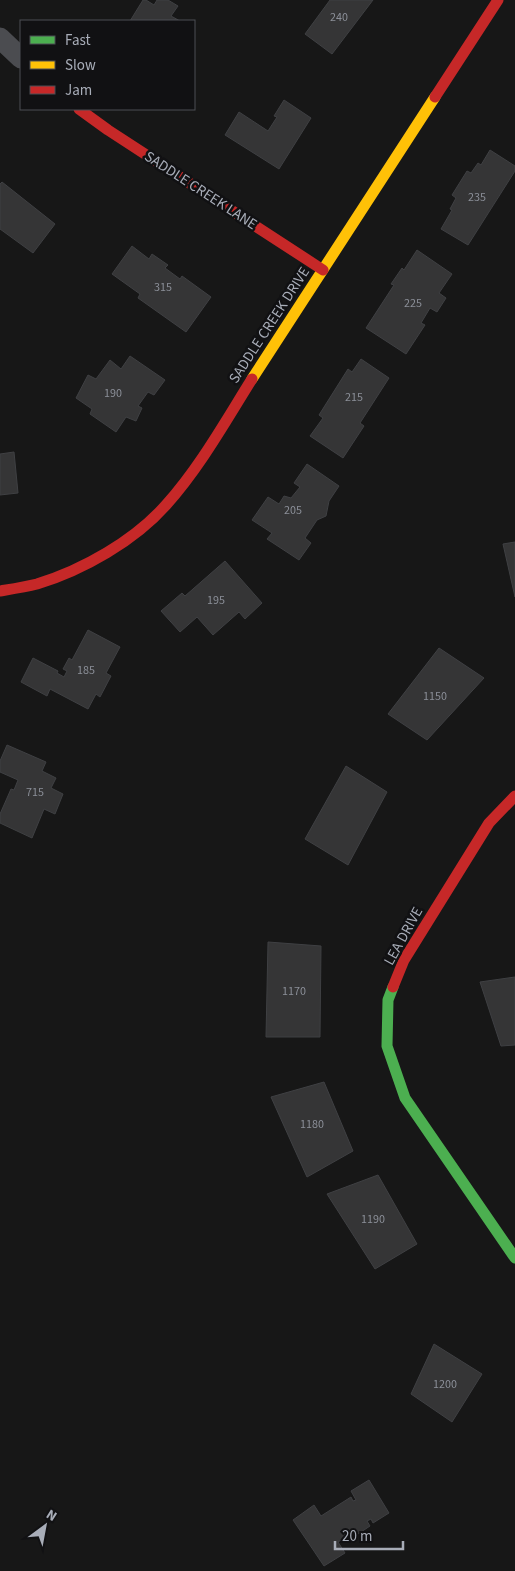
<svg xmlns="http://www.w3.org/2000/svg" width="515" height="1571" font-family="'Source Sans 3',sans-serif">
<rect width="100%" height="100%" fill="#171717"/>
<path fill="#353536" stroke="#3f4043" d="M143 0H146L154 5 157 0H168L178 6 171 16 180 21H130Z
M330 0H373L332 54 305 34Z
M284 100 311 118 279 169 225 135 239 112 268 131 277 117 274 116Z
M490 150 515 166V171L468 245 441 229 452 210 450 209 456 198 452 195 467 171 471 173 478 163 481 165Z
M2 182 55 224 33 253 0 229V184Z
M132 246 149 259 152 254 168 265 165 268 180 279 182 276 211 297 186 332 138 298 140 294 112 274Z
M417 250 452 274 439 293 446 298 437 312 430 308 421 323 425 325 406 354 366 328 394 285 391 284 402 268 404 270Z
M130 356 165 380 154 395 148 392 138 406 142 408 136 421 126 417 116 432 90 414 92 409 76 398 88 375 96 379 110 360 121 369Z
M361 359 389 378 360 423 364 426 343 458 310 436 323 418 319 415 348 369 352 372Z
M14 452 18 493 0 495V454Z
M307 464 339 486 329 501 326 516 317 520 305 538 311 543 299 560 267 539 272 533 252 520 268 497 279 504 284 496 291 498 300 487 294 483Z
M515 542V597L503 544Z
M225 561 262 603 245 619 239 612 213 635 197 617 180 632 161 611 182 593 185 596Z
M88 630 120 647 106 673 111 676 100 697 96 694 88 709 50 689 47 696 21 682 33 658 58 671 57 673 64 677 67 671 63 669 69 658 72 660Z
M439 648 484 678 427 740 388 714Z
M7 745 46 762 42 771 56 778 51 788 63 794 55 814 44 809 32 838 0 823V814L11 789 14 790 18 780 0 772V761Z
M346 766 387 792 348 865 305 839Z
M268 942 321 946 320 1037H266Z
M515 977V1045L501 1046 480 982Z
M324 1082 353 1151 307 1177 271 1097Z
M378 1175 417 1244 375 1269 327 1194Z
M434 1344 482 1374 452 1422 411 1394Z
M369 1480 389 1513 373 1523 371 1519 367 1521 370 1526 346 1542 344 1538 338 1542 345 1553 324 1566 293 1520 314 1505 321 1516 351 1497 353 1501 356 1500 351 1491Z"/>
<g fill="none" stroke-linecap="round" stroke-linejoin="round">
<path stroke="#4b4c50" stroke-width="21" d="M0 38 21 58"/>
<path stroke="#4caf50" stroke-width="11" d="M393 987 388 1000 387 1046 405 1098 515 1258"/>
<path stroke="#ffc107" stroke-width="11" d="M252 379 435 97"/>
<path stroke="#c62828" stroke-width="11" d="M435 97 498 0
M79 109 108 130 323 270
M0 591C12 589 25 587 37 584 83 570 134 541 166 505 200 467 225 422 252 379
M393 987 404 960 489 823 515 796"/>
</g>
<g text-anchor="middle" stroke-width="5" stroke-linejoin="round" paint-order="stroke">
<g font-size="12" fill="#8b8f98">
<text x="339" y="21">240</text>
<text x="477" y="201">235</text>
<text x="163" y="291">315</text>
<text x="413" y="307">225</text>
<text x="113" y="397">190</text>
<text x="354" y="401">215</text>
<text x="293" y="514">205</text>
<text x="216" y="604">195</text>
<text x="86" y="674">185</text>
<text x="435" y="700">1150</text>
<text x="35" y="796">715</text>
<text x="294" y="995">1170</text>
<text x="312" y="1128">1180</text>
<text x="373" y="1223">1190</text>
<text x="445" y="1388">1200</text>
</g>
<g font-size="15" fill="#a8adb8" stroke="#111113">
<text transform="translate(201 190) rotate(33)" y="5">SADDLE CREEK LANE</text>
<text transform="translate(269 325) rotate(-57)" y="5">SADDLE CREEK DRIVE</text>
<text transform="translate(403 936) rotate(-61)" y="5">LEA DRIVE</text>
</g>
</g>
<rect x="20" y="20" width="175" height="90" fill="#111113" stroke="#4d4f55"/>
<rect x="30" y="36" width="25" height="8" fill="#4caf50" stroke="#4d4f55"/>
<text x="65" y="45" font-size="15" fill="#a8adb8">Fast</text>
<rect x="30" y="61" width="25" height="8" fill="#ffc107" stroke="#4d4f55"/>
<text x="65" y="70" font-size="15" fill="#a8adb8">Slow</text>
<rect x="30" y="86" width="25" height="8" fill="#c62828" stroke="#4d4f55"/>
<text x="65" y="95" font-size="15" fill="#a8adb8">Jam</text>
<g transform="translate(45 1526) rotate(32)" stroke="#111113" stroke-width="4" paint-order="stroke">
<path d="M0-4L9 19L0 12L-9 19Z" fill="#a8adb8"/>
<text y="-8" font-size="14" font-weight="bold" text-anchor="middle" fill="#a8adb8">N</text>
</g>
<path d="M335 1541v8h68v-8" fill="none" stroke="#a8adb8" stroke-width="2.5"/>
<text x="342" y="1541" font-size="15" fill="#a8adb8" stroke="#111113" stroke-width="4" paint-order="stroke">20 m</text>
</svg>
